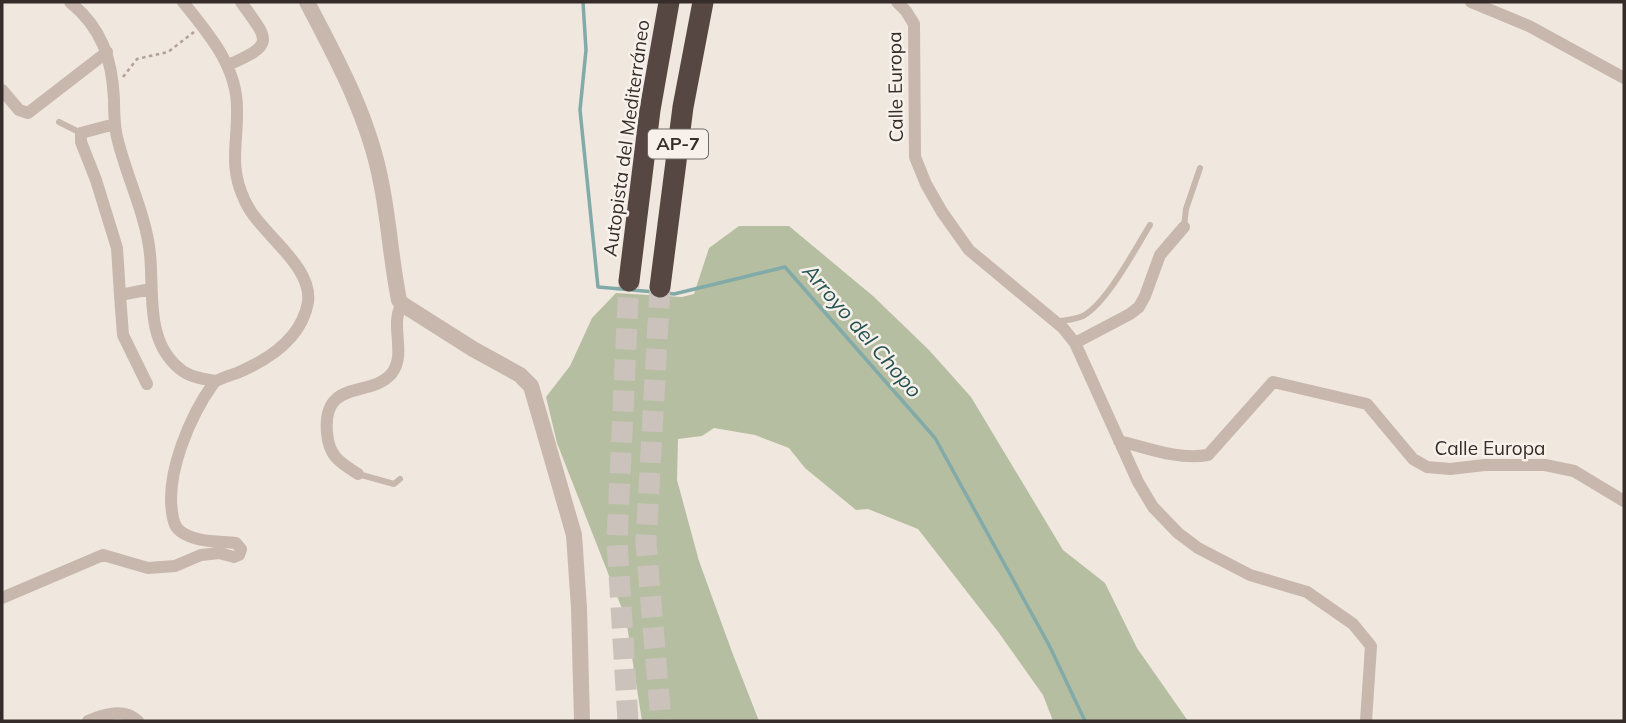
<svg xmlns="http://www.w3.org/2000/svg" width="1626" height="723" font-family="Mulish,sans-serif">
<rect width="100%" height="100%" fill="#f0e7df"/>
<path fill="#b6bea1" d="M739 226H789L873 296 929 350 971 397 1063 550 1105 583 1137 648 1188 721H1053L1043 695 999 633 918 529 868 509 856 510 805 468 789 448 755 435 714 428 702 436 678 439 677 480 699 561 732 652 759 721H642L626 619 557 443 546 397 570 366 592 318 616 293 682 297 694 294 709 248Z"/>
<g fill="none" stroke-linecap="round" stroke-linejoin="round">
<path stroke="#81aaa9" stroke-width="3.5" d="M583 2 586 50 580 110 598 287 655 292
M666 293 674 294 785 267 935 438 1049 645 1085 721"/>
<path stroke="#cbc2bb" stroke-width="21" stroke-dasharray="21 10" stroke-linecap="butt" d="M660 287 646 543 661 721
M628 721 617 541 629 281"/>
<path stroke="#b3a197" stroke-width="2.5" stroke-dasharray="3.5 3.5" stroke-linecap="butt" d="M123 77 137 59 168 52 194 32"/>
<path stroke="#c7b7ac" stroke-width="6" d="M59 122 81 133
M1184 227 1186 209 1200 168
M1055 322C1064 320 1074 320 1083 316 1107 303 1135 249 1150 225
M358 474 394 484 400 479"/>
<path stroke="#c7b7ac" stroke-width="12" d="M70 2C102 28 112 59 114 99 114 112 114 125 117 137 126 176 146 214 150 254 154 293 145 341 180 369 189 377 204 379 215 381
M897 2 906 11 914 24 915 157 926 184 942 212 969 250 1063 328 1075 343 1138 482 1153 507 1178 533 1198 548 1250 575 1307 592 1353 624 1371 646 1366 721
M1471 2 1529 26 1624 78
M228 65C277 44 268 40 241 2
M2 90 19 110 28 113 107 52
M115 124 81 133V142L96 180 117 248 120 295 151 289
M120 295 123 335 147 384
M1075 343 1130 314 1139 307 1145 296 1160 255 1184 227
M1119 441C1148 448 1177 460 1208 455L1273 382 1367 404 1413 459 1427 467 1450 469 1485 465H1545L1574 471 1624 501
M358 474C339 462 329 456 327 433 322 377 371 399 392 373 407 353 389 325 402 304
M2 598 103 555 148 568 175 566 201 555 219 553 234 557 239 555 241 549 236 543C218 541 196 543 180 531 174 526 173 519 172 512 166 473 190 416 213 384 218 378 229 376 237 373 268 360 302 338 308 302 313 265 259 233 245 201 228 166 238 144 237 108 237 66 208 33 183 2
M88 721C104 714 124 708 138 721"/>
<path stroke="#c7b7ac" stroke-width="16" d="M307 2C337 59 369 118 381 182 389 221 391 261 399 300L402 304 473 349 520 375 531 386 574 535 579 608 582 721"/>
<path stroke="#564742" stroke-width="21" d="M629 281 650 110 669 2
M660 287 683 107 703 2"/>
</g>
<g text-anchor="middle" stroke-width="5" stroke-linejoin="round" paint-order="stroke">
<rect fill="#f8f1eb" stroke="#706864" stroke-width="2" x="648" y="129.5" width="60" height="29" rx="5"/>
<g font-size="18" font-weight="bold" fill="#362d2a">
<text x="678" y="150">AP-7</text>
</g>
<g font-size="19" fill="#362d2a" stroke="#f8f1eb">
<text transform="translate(895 87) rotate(-91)" y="7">Calle Europa</text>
<text transform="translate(626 138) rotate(-82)" y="7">Autopista del Mediterráneo</text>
<text x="1490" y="455">Calle Europa</text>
</g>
<g font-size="21" font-style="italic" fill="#245353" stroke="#f8f1eb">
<text transform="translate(862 331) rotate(49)" y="7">Arroyo del Chopo</text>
</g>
</g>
<rect width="1626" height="723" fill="none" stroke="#362d2a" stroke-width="7"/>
</svg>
